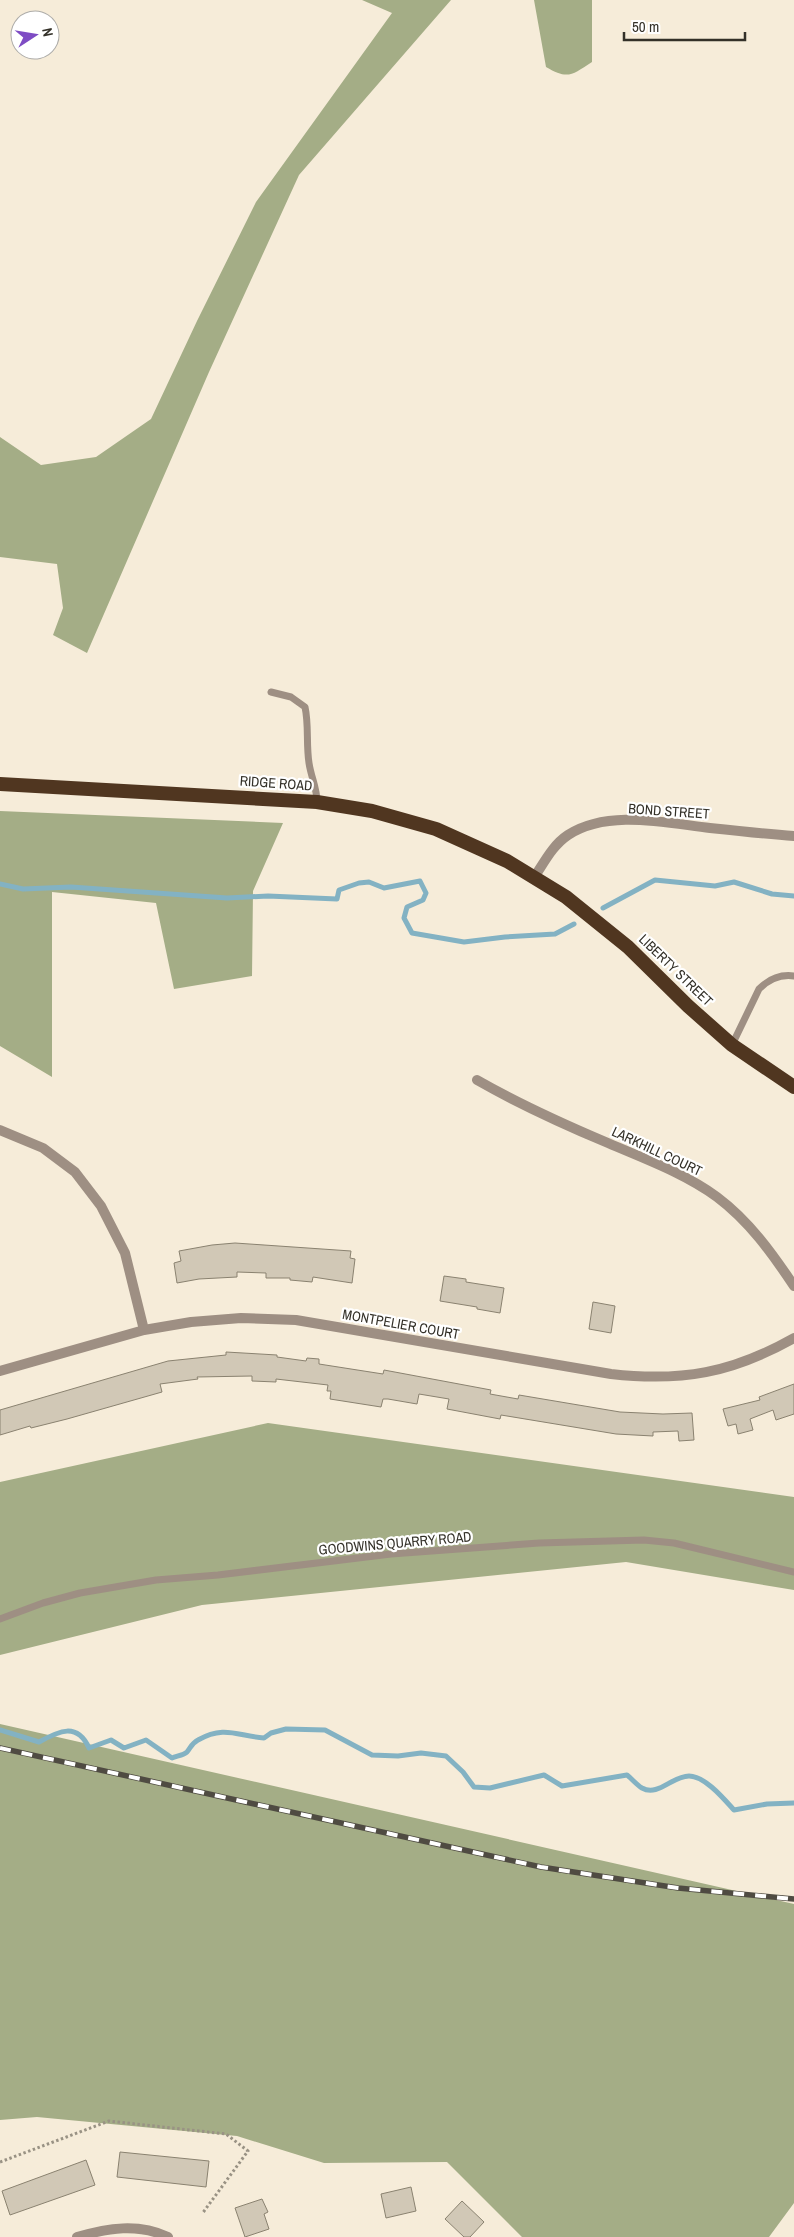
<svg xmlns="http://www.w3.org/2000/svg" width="794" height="2237" font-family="'Archivo Narrow',sans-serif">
<rect width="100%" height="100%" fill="#f6ecd9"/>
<path fill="#a4ad86" d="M362 0H451L299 175 209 372 87 653 53 635 63 608 57 564 0 557V437L41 465 96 457 151 419 197 321 256 202 392 13Z
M534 0H592V62C572 75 568 80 546 67Z
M0 811 283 823 253 891 252 976 174 989 156 903 52 892V1077L0 1046Z
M268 1423 794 1497V1590L626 1562 202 1605 0 1655V1482Z
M0 1724 794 1904V2203L769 2237H522L447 2162 324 2163 237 2136 37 2117 0 2120Z"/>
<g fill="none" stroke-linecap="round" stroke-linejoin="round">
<path stroke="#83b2c3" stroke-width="5" d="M0 884 23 889 71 887 227 898 268 896 337 899 339 890 359 883 369 882 384 888 420 881 426 893 423 900 407 907 404 918 412 933 464 942 505 937 555 934 574 924
M603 908 655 880 715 886 734 882 772 894 794 896
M0 1730 39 1742C59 1731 77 1722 89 1748L111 1740 124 1748 146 1740 172 1758C177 1756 184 1755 187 1752 191 1747 192 1743 198 1740 225 1725 237 1736 264 1738L271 1733 286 1729 325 1730 372 1755 398 1756 421 1753 446 1756 463 1772 474 1787 490 1788 544 1775 562 1786 627 1775C632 1779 637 1785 642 1788 658 1797 672 1776 689 1776 705 1776 724 1799 734 1810L767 1804 794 1803"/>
</g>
<path fill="#d1c8b6" stroke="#8a8270" d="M235 1243 351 1251 350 1258 355 1259 352 1283 313 1277 312 1282 290 1280V1278H266V1273L237 1272V1277L199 1279 177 1283 174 1263 181 1261 179 1251 212 1245Z
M444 1276 466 1279V1282L504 1288 500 1313 477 1309V1307L440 1301Z
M593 1302 615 1306 611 1333 589 1329Z
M226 1352 277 1355V1357L306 1361 307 1358 319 1359V1364L383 1374 384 1370 491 1390 490 1394 518 1399 519 1395 620 1412 663 1414 692 1413 694 1440 679 1441 678 1431 653 1432V1436L616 1434 501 1415 500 1419 447 1409 449 1399 419 1394 417 1404 388 1399H383L381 1407 330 1399 331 1391H327L328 1385 276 1379V1382L252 1381V1376L197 1377 198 1379 160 1384 162 1392 67 1419 31 1428 30 1426 0 1435V1410L168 1361 226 1355Z
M794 1384V1414L776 1420 773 1410 750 1419 753 1430 738 1434 736 1424 728 1426 723 1409 760 1400 759 1397Z
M120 2152 209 2161 206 2187 117 2177Z
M86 2160 95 2185 10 2215 2 2191Z
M411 2187 416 2211 386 2218 381 2194Z
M262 2199 268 2212 264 2214 269 2229 245 2237 235 2208Z
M462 2201 484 2222 470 2237H464L445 2219Z"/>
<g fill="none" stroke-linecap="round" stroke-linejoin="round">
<path stroke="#999284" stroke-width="3" stroke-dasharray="2.5 2.5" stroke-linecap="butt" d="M0 2162 109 2121 226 2134 248 2151 202 2214"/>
<path stroke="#9e8f83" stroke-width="7" d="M271 692 291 697 305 707C309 725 306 744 309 763 311 777 317 788 317 802
M732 1045 759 989C769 979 780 974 794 976
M0 1619 43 1603 80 1593 156 1580 218 1575 391 1554 539 1543 644 1540 674 1543 794 1572"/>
<path stroke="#9e8f83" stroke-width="10" d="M535 876C545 861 553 845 568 835 608 809 666 823 710 828 738 831 766 834 794 836
M477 1080C519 1104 563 1124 608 1143 645 1159 684 1173 717 1197 749 1221 772 1253 794 1286
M0 1130 43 1148 75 1172 101 1206 125 1253 144 1330
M0 1371 144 1330 191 1322 241 1318 296 1320 611 1374C682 1382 732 1373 794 1338
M77 2237C108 2228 138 2223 168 2237"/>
<path stroke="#503620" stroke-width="14" d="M0 784 317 802 372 811 436 829 507 861 566 897 628 947 688 1006 732 1045 794 1087"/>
<g stroke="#4f4b42" stroke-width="5.5">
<path id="rail" d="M0 1748 541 1867 678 1888 794 1899"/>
</g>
<use href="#rail" stroke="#fff" stroke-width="4" stroke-dasharray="11" stroke-linecap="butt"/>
</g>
<g text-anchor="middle" stroke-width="4.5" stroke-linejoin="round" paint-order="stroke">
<g font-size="14" fill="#333028" stroke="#fff">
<text transform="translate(276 783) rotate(4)" y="5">RIDGE ROAD</text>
<text transform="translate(669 811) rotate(4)" y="5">BOND STREET</text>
<text transform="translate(676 970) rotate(44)" y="5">LIBERTY STREET</text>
<text transform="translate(657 1151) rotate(25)" y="5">LARKHILL COURT</text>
<text transform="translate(401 1324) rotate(10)" y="5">MONTPELIER COURT</text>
<text transform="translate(395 1543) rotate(-5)" y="5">GOODWINS QUARRY ROAD</text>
</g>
</g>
<g transform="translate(35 35) rotate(78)"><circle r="24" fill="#ffffff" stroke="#adaca9"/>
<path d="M0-4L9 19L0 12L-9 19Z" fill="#7e4cc4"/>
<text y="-8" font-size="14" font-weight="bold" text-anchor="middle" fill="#333028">N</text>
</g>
<path d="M624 32v8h121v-8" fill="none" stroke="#333028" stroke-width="2.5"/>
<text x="632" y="32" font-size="15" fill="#333028" stroke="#ffffff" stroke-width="4" paint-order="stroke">50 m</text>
</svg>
